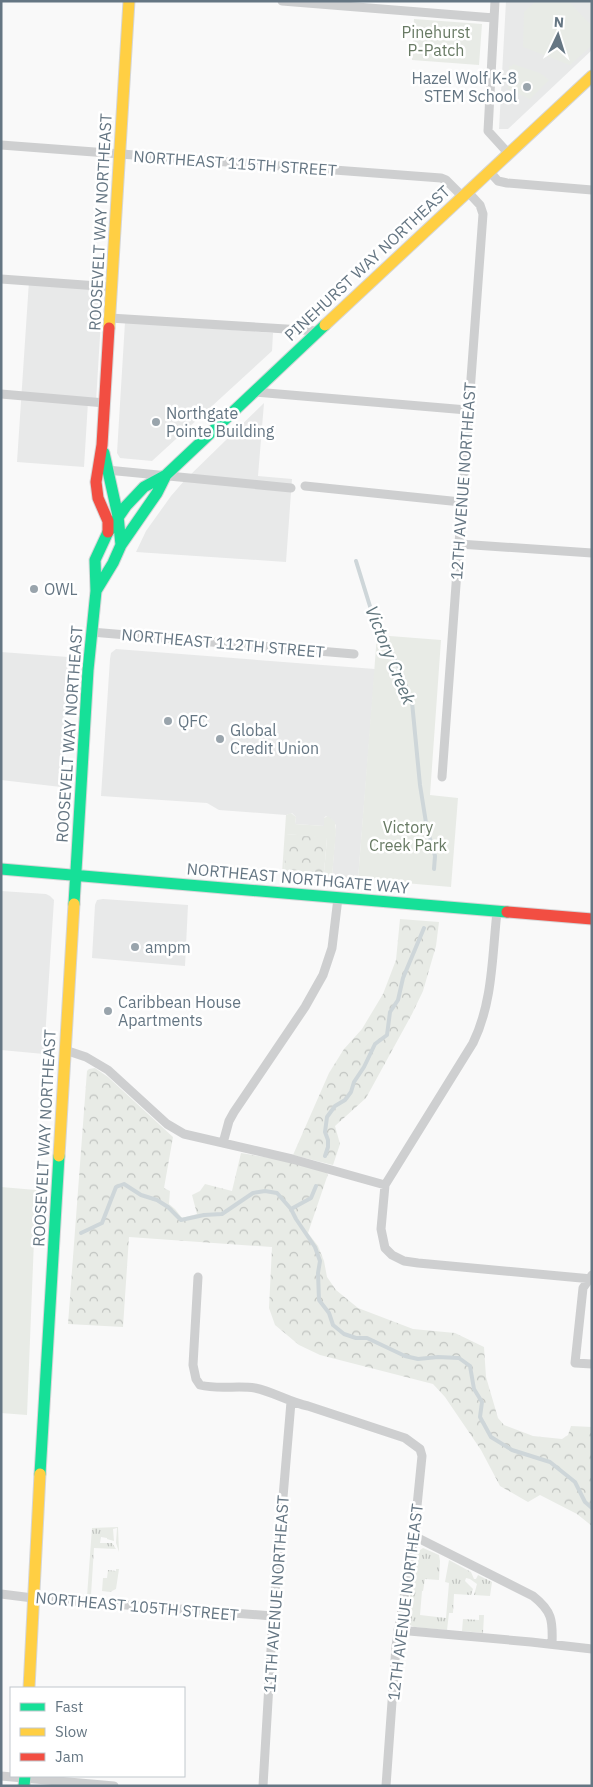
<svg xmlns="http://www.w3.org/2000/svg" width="593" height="1787" font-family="'IBM Plex Sans',sans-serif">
<defs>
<pattern id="grass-tufts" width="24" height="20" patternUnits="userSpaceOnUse" patternTransform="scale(1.25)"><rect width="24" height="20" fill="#e8ebe6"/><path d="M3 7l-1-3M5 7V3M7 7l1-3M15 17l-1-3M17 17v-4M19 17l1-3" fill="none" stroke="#c0c3c0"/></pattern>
<pattern id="forest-crowns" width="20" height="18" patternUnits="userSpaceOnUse" patternTransform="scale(1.25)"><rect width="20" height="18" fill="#e8ebe6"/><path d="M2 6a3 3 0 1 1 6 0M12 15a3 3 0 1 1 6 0" fill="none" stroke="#c0c3c0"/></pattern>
</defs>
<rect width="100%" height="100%" fill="#f9f9f9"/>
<path fill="#e8e9e9" d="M506 1H592V50L508 129H499Z
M29 281 103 286 96 402H88L84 467 17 462Z
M125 322 273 333 272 351 152 461 120 458 117 453Z
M264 403 258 476 292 479 286 562 136 552 146 531 171 496 184 481Z
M116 649 375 669 358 879 332 877 336 825 326 816 324 818V826L295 824 296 817 292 813 286 815 219 810 207 803 101 796 110 659 111 653Z
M1 652 68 657 61 787 1 780Z
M1 891 46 894 50 896 54 900 44 1054 1 1050Z
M103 899 188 905 185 966 92 958 95 905 97 900Z"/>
<path fill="url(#grass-tufts)" d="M118 1527 119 1552 116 1543 117 1528 113 1529 114 1541 107 1539V1538L101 1537 100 1543H112L116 1549 94 1548 91 1595 87 1596 92 1528Z
M423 1548 439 1555 440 1561 439 1580 425 1579 423 1591H422L420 1615 446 1618 449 1583 445 1582 449 1560 471 1572 474 1579H476L478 1575 492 1582 490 1596 474 1595 477 1584 470 1579 466 1578 465 1581 473 1589 471 1595 454 1594 453 1613H449L447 1630 414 1627 410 1625 406 1620 416 1553Z
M116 1569H119L116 1589 110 1592 102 1591 103 1578H107L108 1570 116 1571Z
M479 1615H484L483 1633 462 1631 463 1619 479 1620Z"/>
<path fill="url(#forest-crowns)" d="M286 834 327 837 324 873 284 870Z
M400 919 439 922 436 946 423 991 412 1014 366 1098 335 1126 340 1144 333 1165 293 1155 329 1073 344 1049 362 1029 383 994 396 960Z
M95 1068 108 1077 173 1137 164 1188 170 1191 169 1204 175 1209 182 1218 197 1214 192 1195 200 1191 205 1184 232 1191 241 1153 276 1159 324 1171 328 1174 308 1233 318 1246 324 1261 327 1277 336 1290 358 1308 413 1329 455 1333 484 1347 486 1377 498 1418 504 1425 533 1436 562 1439 568 1435 571 1426 592 1427V1526L577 1514 540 1495 528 1502 500 1486 481 1450 445 1397 433 1384 320 1355 299 1345 275 1325 269 1308 272 1247 129 1237 123 1327 68 1324 87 1071 89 1069Z"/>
<path fill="#e8ebe6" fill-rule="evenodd" d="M536 1H568L592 26V45L570 65 523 47 524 12Z
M414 19 482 24 479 65 412 60Z
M513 64 540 73 549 80 530 99 508 89 509 66H512Z
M377 635 441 640 430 795 458 798 451 887 358 879Z
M291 813 296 817 295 824 324 826V818L328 816 335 822 336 831 332 877 282 873 286 815ZM287 834 327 838 324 873 284 869Z
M1 1187 36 1190 27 1415 1 1413Z"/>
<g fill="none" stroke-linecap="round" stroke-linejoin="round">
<path stroke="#ced6d9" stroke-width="4" d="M356 561 373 616 399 668 412 702 420 785 427 829 435 856 434 869
M325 1156 328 1147V1140L325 1132 327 1117 335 1106 345 1100 351 1092 354 1082 364 1067 375 1044 387 1035 390 1012 398 1000 403 978 424 928
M291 1209 311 1198 316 1186
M81 1233 102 1223 116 1187 124 1184 141 1195 157 1200 168 1207 181 1220 204 1215 222 1214 253 1193 265 1191 277 1193 291 1209 296 1219 315 1247 320 1261 318 1273 319 1300 329 1313 333 1325 344 1334 356 1338H367L405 1356 418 1359 438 1357 459 1358 470 1366 474 1389 482 1402 480 1417 491 1437 512 1450 550 1462 575 1482 585 1502 592 1508"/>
<g stroke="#d5d6d7" stroke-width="13">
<path id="fast" d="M121 545 157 493 166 475
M96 591 113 563 121 545 118 516 104 453
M1 869 507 912
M74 904 88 670 96 591 95 560 108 532 126 506 144 487 166 475 325 325
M40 1474 59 1156
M24 1786 25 1776"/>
</g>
<g stroke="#d5d6d7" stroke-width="13">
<path id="slow" d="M325 325 592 76
M109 328 129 1
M59 1156 74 904
M29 1688 40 1474"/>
</g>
<g stroke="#d5d6d7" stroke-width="13">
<path id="jam" d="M108 532V521L98 498 96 482 102 445 109 328
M507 912 592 919"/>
</g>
<path stroke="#cecfd0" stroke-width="9" d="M282 1 494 18
M495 1 488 131 508 153
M1 145 441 178 446 180 462 196
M489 171 498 181 507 183 592 190
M1 279 112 287
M110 318 318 331
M255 392 467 410
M1 394 105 403
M107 470 291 488
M305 486 461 502
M459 544 592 553
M91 632 354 654
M442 777 483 214 480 205 467 191
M497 912C492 956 493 1002 473 1043L385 1185 381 1229 385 1248 392 1255 404 1261 418 1263 592 1279
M65 1050 86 1057 108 1070 167 1124 184 1134 292 1159 385 1185
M223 1143 229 1121 234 1112 305 1007 323 975 332 948 338 898
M592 1275 583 1288 575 1363 592 1364
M198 1277 193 1365 196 1379 200 1385C219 1390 237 1385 255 1388 274 1392 289 1402 308 1406L405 1438 420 1449 422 1456 414 1536 396 1646 386 1786
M414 1536 533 1596C552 1611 553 1620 552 1644
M1 1594 33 1598 273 1616
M398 1630 531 1642 592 1649
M1 1776 114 1786
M263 1786 273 1616 291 1402"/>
<use href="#fast" stroke="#16e098" stroke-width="11"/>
<use href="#slow" stroke="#ffcf43" stroke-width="11"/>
<use href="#jam" stroke="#f24e42" stroke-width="11"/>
</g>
<g fill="#99a4ac" stroke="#fff" stroke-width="2">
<circle cx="527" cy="87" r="5"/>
<circle cx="156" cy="422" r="5"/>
<circle cx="34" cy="589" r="5"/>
<circle cx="168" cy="721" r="5"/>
<circle cx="220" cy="739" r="5"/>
<circle cx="135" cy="947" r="5"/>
<circle cx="108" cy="1011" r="5"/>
</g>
<g text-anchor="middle" stroke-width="5" stroke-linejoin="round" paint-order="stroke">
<g font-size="16" fill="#687a64" stroke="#fff">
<text x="436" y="38">Pinehurst<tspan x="436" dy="18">P-Patch</tspan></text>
<text x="408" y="833">Victory<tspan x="408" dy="18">Creek Park</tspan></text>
</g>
<g font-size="16" fill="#657683" stroke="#fff" text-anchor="start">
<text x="517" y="84" text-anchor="end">Hazel Wolf K-8<tspan x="517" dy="18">STEM School</tspan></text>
<text x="166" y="419">Northgate<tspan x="166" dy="18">Pointe Building</tspan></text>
<text x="44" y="595">OWL</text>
<text x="178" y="727">QFC</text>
<text x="230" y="736">Global<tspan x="230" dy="18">Credit Union</tspan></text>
<text x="145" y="953">ampm</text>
<text x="118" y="1008">Caribbean House<tspan x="118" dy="18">Apartments</tspan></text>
</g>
<g font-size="16" fill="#657683" stroke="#fff">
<text transform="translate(235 163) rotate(4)" y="6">NORTHEAST 115TH STREET</text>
<text transform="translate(100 222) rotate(-87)" y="6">ROOSEVELT WAY NORTHEAST</text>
<text transform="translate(367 263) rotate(-43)" y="6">PINEHURST WAY NORTHEAST</text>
<text transform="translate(463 481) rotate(-86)" y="6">12TH AVENUE NORTHEAST</text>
<text transform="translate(223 643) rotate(5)" y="6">NORTHEAST 112TH STREET</text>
<text transform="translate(69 734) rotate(-86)" y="6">ROOSEVELT WAY NORTHEAST</text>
<text transform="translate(298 878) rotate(5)" y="6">NORTHEAST NORTHGATE WAY</text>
<text transform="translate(44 1138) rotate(-87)" y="6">ROOSEVELT WAY NORTHEAST</text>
<text transform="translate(276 1594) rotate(-86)" y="6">11TH AVENUE NORTHEAST</text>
<text transform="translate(405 1602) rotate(-83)" y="6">12TH AVENUE NORTHEAST</text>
<text transform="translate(137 1606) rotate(5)" y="6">NORTHEAST 105TH STREET</text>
</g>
<g font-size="18" font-style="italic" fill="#60757c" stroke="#fff">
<text transform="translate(390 655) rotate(68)" y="6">Victory Creek</text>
</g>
</g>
<rect width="593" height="1787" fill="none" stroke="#657683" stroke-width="5"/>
<rect x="10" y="1687" width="175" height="90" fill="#ffffff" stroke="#c1c8cd"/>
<rect x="20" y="1703" width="25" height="8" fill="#16e098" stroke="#c1c8cd"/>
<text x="55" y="1712" font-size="15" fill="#657683">Fast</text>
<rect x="20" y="1728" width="25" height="8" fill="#ffcf43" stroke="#c1c8cd"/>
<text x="55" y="1737" font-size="15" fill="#657683">Slow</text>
<rect x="20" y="1753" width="25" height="8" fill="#f24e42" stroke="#c1c8cd"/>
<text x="55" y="1762" font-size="15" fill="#657683">Jam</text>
<g transform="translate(558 35) rotate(4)" stroke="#ffffff" stroke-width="4" paint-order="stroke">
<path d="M0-4L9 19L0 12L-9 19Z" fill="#657683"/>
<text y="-8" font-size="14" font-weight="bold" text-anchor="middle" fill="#657683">N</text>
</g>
</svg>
